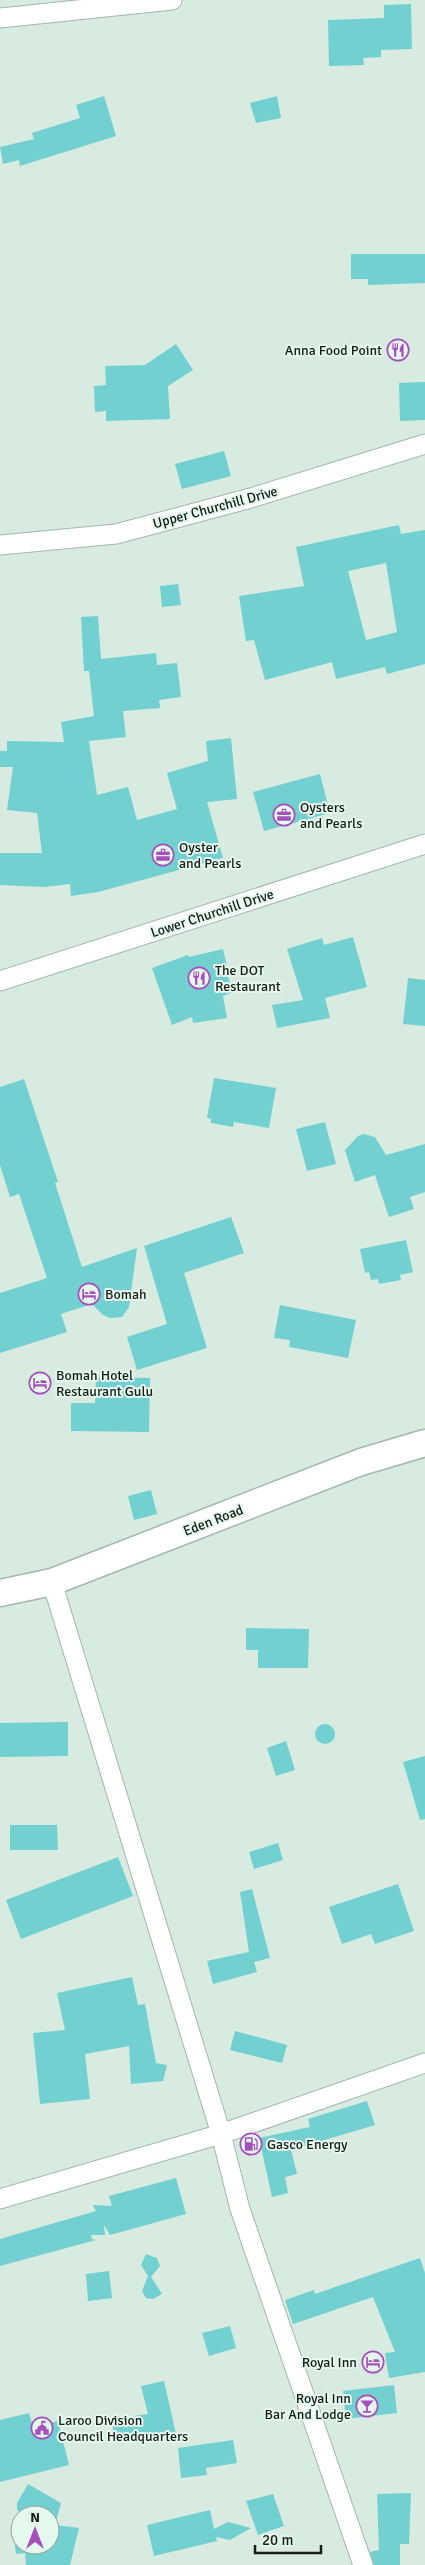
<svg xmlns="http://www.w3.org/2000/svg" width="425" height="2565" font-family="Signika,sans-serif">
<rect width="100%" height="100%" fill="#d7ebe1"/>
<path fill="#72d0d0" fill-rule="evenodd" d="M411 4 412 49 381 50V57L363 58 364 65 329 66 328 20 384 18V5Z
M104 96 116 136 20 166 19 160 3 164 0 147 34 139 32 133 80 118 76 105Z
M277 96 281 118 256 123 250 103Z
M351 254H425V283L368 285V279H351Z
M176 344 193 370 168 386 170 419 106 421V411L95 412 94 386 106 385 105 366 145 365Z
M425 382V420L400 421 399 383Z
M224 451 231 476 182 489 175 464Z
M399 525 401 534 425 530V664L387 674 385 667 336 679 332 662 265 680 254 640 246 641 239 596 304 586 296 547ZM386 563 397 632 366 640 348 571Z
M178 584 181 605 162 607 160 586Z
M98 616 101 659 156 653 157 665 177 663 181 697 159 700 160 708 123 711 126 737 89 741 97 795 128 787 137 820 177 809 167 773 208 761 206 741 231 738 237 799 207 802 223 858 98 892 71 896 70 884 45 887 0 885V853H42L37 813 7 810 13 767H0V751H7V741L64 742 61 722 94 716 89 671H84L81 617Z
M320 774 330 813 264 831 253 792Z
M353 937 367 987 325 998 330 1018 277 1028 272 1005 303 1000 287 949 322 938 324 945Z
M223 949 228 970 226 971 233 992 223 996 227 1018 193 1023 192 1017 172 1025 152 968 188 955 189 957Z
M408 978 425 980V1026L403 1024Z
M214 1078 276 1088 269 1128 234 1122 233 1127 211 1123V1119L207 1118Z
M24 1079 58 1182 55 1183 82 1267 137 1248 129 1307 122 1317 110 1318 103 1315 92 1304 61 1314 67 1332 0 1353V1293L47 1278 19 1194 10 1197 0 1165V1087Z
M325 1122 336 1164 307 1171 296 1129Z
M364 1134 375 1137 386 1155 425 1144V1192L410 1197 414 1209 389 1217 375 1175 355 1182 345 1150 358 1136Z
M231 1217 244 1253 184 1273 207 1348 137 1370 127 1337 167 1324 144 1246Z
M406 1240 413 1272 400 1275 401 1280 379 1284 378 1279 371 1280 369 1272 365 1273 360 1249Z
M280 1305 356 1320 348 1358 289 1347 290 1340 274 1338Z
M96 1377 150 1378 149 1432 71 1431V1403H95Z
M151 1490 157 1514 134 1520 128 1496Z
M246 1628 309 1629 308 1668H258V1650H246Z
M68 1722V1756L0 1757V1723Z
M315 1734a10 10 0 1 1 20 0a10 10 0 1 1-20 0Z
M286 1741 295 1770 276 1776 267 1748Z
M425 1756V1819L420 1820 403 1762Z
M10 1825H57L58 1850H10Z
M278 1843 283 1860 254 1869 249 1852Z
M118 1857 133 1896 21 1939 6 1900Z
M398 1884 414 1931 375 1944 371 1934 342 1944 329 1907Z
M252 1889 270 1958 254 1962 257 1972 213 1984 207 1961 249 1952 240 1892Z
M132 1977 138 2005 145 2004 156 2063 167 2065 163 2081 131 2084 129 2046 85 2054 90 2099 40 2104 33 2033 65 2030 57 1993Z
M235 2031 287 2045 282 2063 230 2050Z
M367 2101 375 2125 291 2150 297 2174 285 2177 288 2193 272 2197 259 2138 310 2127 308 2119Z
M176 2178 186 2214 110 2235 104 2225 105 2235H91L92 2239 96 2240 0 2266V2239L96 2211 93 2205 112 2206 109 2196Z
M146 2254 157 2258 160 2266 151 2277 162 2294 153 2299 146 2298 142 2291 148 2276 141 2265Z
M420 2258 425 2273V2372L389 2378 385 2353 395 2352 373 2297 293 2324 285 2300 314 2290 315 2294Z
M109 2271 112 2298 88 2301 86 2274Z
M230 2326 236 2348 209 2356 202 2333Z
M164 2381 176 2434 153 2439V2436L114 2441 112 2419 148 2414 141 2386Z
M394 2385 397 2413 346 2419 343 2391Z
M29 2413 33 2427 58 2421 69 2465 0 2482V2420Z
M233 2440 237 2463 206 2468 207 2475 181 2478 178 2448Z
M28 2484 61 2503 55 2525 79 2528 70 2565H26L25 2553 16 2554 13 2531 20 2530V2545H50V2515H21L17 2509V2503Z
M411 2493 409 2544H400V2565H374L370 2552 379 2550 377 2494Z
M273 2494 284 2526 258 2535 246 2501Z
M210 2510 214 2529 228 2522 251 2528 230 2540 216 2537 217 2541 154 2556 147 2525Z"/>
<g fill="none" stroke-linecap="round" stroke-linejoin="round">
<g stroke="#a4b6ad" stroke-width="21">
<path id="street" d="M0 18 172 0
M0 545 116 534 251 498 425 444
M0 981 425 844
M52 1582 221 2134 240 2209 363 2565
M0 2199 221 2134 425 2063"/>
</g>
<g stroke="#a4b6ad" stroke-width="29">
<path id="secondary" d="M0 1593 52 1582 361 1462 425 1443"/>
</g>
<use href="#street" stroke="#fff" stroke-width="19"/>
<use href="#secondary" stroke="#fff" stroke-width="26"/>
</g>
<defs>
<g id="restaurant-ring" transform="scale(1.125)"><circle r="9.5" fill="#e4f8ee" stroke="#a750bd" stroke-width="1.5"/><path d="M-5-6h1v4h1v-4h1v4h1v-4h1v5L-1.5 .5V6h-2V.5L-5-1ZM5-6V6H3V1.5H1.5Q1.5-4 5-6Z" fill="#a750bd"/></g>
<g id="office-ring" transform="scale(1.125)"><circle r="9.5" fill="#e4f8ee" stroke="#a750bd" stroke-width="1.5"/><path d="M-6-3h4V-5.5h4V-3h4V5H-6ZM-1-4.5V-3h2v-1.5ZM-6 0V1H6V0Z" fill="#a750bd"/></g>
<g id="hotel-ring" transform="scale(1.125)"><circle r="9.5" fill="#e4f8ee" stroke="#a750bd" stroke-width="1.5"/><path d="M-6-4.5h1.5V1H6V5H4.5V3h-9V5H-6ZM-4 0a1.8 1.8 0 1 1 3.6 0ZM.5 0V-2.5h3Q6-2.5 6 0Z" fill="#a750bd"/></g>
<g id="fuel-ring" transform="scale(1.125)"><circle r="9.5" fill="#e4f8ee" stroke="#a750bd" stroke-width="1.5"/><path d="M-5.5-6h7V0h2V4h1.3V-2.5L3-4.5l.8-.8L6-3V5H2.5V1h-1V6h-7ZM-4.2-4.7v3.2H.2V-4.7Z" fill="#a750bd"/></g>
<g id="bar-ring" transform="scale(1.125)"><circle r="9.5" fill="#e4f8ee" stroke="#a750bd" stroke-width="1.5"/><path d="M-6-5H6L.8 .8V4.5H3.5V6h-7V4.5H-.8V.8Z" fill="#a750bd"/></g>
<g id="civic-ring" transform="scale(1.125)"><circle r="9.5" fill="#e4f8ee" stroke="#a750bd" stroke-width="1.5"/><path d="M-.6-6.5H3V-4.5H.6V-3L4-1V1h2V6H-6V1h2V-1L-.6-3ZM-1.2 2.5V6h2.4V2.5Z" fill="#a750bd"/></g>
</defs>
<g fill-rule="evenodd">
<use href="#restaurant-ring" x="398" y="350"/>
<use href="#office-ring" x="284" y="815"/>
<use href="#office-ring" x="163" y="855"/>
<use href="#restaurant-ring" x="199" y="978"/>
<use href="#hotel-ring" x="89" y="1294"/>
<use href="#hotel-ring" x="40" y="1383"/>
<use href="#fuel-ring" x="251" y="2144"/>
<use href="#hotel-ring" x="373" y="2362"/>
<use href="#bar-ring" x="367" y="2406"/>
<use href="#civic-ring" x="42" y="2428"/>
</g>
<g text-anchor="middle" stroke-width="4" stroke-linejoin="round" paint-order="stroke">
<g font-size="14" fill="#181f1b" stroke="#e4f8ee" text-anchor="start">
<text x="382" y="355" text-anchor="end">Anna Food Point</text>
<text x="300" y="812">Oysters<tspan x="300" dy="16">and Pearls</tspan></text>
<text x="179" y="852">Oyster<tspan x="179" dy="16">and Pearls</tspan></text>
<text x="215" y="975">The DOT<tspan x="215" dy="16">Restaurant</tspan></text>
<text x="105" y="1299">Bomah</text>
<text x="56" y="1380">Bomah Hotel<tspan x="56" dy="16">Restaurant Gulu</tspan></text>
<text x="267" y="2149">Gasco Energy</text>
<text x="357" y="2367" text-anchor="end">Royal Inn</text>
<text x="351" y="2403" text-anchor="end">Royal Inn<tspan x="351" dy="16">Bar And Lodge</tspan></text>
<text x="58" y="2425">Laroo Division<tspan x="58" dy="16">Council Headquarters</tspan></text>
</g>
<g font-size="14" fill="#181f1b" stroke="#e4f8ee">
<text transform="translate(215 507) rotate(-15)" y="5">Upper Churchill Drive</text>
<text transform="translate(212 913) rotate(-18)" y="5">Lower Churchill Drive</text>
<text transform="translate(213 1520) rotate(-21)" y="5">Eden Road</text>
</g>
</g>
<g transform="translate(35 2530)"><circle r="24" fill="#e4f8ee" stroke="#92a19a"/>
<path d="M0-4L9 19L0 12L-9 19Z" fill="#a750bd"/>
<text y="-8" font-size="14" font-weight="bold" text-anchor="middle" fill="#181f1b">N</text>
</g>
<path d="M255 2545v8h66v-8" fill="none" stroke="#181f1b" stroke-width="2.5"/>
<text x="262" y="2545" font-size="15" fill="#181f1b" stroke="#e4f8ee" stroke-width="4" paint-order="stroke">20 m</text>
</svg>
